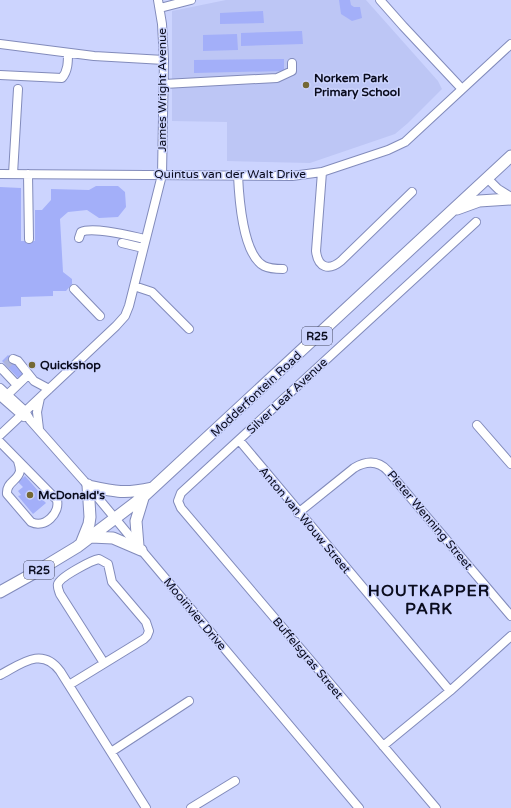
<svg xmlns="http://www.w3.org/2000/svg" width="511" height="808" font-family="'Varela Round',sans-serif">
<rect width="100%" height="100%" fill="#ccd4fe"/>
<path fill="#bdc6f5" d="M226 0H366L438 81 442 89 408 123 395 134 310 163 227 161V122L172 121V11Z"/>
<path fill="#a3aff9" d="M339 0H350L351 5 354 7H360L362 18 352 21 341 14Z
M263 11 264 23 220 24V13Z
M302 31 303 44 241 46V33Z
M237 34 238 50 203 51V35Z
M284 59V71L194 73V60Z
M96 186H118L125 192 126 207 118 217 99 218 87 210 68 212 60 219 63 272 72 279V284L66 291H53V296L21 297V306L0 307V187L21 188V241H35V210H42L51 200V189L89 190Z
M8 355 27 373 20 380 2 361Z
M25 476 41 494 39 496 46 503 33 514 18 496 21 495 18 491 23 487 18 482Z"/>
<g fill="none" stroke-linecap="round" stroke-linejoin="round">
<path stroke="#afb6dc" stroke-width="8" stroke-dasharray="8 4" stroke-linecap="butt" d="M6 365 13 359"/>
<g stroke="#828bbb" stroke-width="10">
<path id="minor" d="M380 0 403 26 462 89
M160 8 191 0
M0 44 94 56 164 60
M0 75 62 78C68 71 68 62 68 53
M164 84 277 78 292 71V63
M322 172 316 251C318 268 329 271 341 261L412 192
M0 174 292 176 322 172 388 150 405 142 511 44
M13 174 18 89
M28 174 29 239
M238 175C239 198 243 255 264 266 270 269 277 269 283 269
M487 178 498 189 511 197
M79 238 81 232C93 226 131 236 145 239
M122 243 143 248
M134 286 152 292 189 329
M74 289 100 316
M13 359 18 361 34 381 49 389
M0 369 1 368 17 385
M0 388 25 411 30 420 84 481 138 546 359 808
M0 396 24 417
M4 398 28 375
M477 425 511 464
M39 429 37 412 40 398
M0 435 116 326 125 316 129 306 162 175 164 60 162 24 158 0
M239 440 450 691
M0 442 57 500C60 513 45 529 31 522L7 494C6 482 18 481 20 471 20 468 19 464 18 461
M298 513 354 468C366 461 378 460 388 471L511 616
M0 675C21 664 42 646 60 671L146 808
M69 685 144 639 147 636 149 631 146 622 112 582 108 564 99 559C92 560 60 577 58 584 57 587 59 591 60 594L104 663
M383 746 450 691 511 636
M111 752 189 701
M191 808 235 781
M436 808 181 508 178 501 181 493 476 222"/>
</g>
<g stroke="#828bbb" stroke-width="13">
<path id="major" d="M457 209 479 201 511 199
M89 486C116 492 125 494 152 488
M91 537 113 538 141 550
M81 544 89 524 90 517 88 485
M138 546 136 521 143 498
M0 592 34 573 77 547 143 497 511 156"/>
</g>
<use href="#minor" stroke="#fff" stroke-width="8"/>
<use href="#major" stroke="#fff" stroke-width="11"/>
</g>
<g fill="#746835" stroke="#ccd4fe" stroke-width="1.5">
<circle cx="306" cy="85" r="4"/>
<circle cx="32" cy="365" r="4"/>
<circle cx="30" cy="495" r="4"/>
</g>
<g text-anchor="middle" stroke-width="3" stroke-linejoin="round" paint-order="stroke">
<g fill="#ccd4fe" stroke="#444861" stroke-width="1">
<rect x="302" y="327" width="30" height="18" rx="3"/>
<rect x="24" y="561" width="30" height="18" rx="3"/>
</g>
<g font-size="11" font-weight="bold" fill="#0a0c1e">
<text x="317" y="340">R25</text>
<text x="39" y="574">R25</text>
</g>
<g font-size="12" font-weight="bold" fill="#0a0c1e" stroke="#ccd4fe" text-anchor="start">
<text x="314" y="82">Norkem Park<tspan x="314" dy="14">Primary School</tspan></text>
<text x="40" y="369">Quickshop</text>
<text x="38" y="499">McDonald's</text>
</g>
<g font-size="12" fill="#0a0c1e" stroke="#ccd4fe">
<text transform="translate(162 90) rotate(-90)" y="4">James Wright Avenue</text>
<text x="230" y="178">Quintus van der Walt Drive</text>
<text transform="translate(256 394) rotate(-43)" y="4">Modderfontein Road</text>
<text transform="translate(287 396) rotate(-43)" y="4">Silver Leaf Avenue</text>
<text transform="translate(305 520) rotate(50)" y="4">Anton van Wouw Street</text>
<text transform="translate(430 520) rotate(50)" y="4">Pieter Wenning Street</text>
<text transform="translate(195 614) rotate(50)" y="4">Mooirivier Drive</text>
<text transform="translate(308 658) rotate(50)" y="4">Buffelsgras Street</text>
</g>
<g font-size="16" font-weight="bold" letter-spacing="1" fill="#0a0c1e" stroke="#ccd4fe">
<text x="429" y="596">HOUTKAPPER<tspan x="429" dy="18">PARK</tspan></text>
</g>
</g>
</svg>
